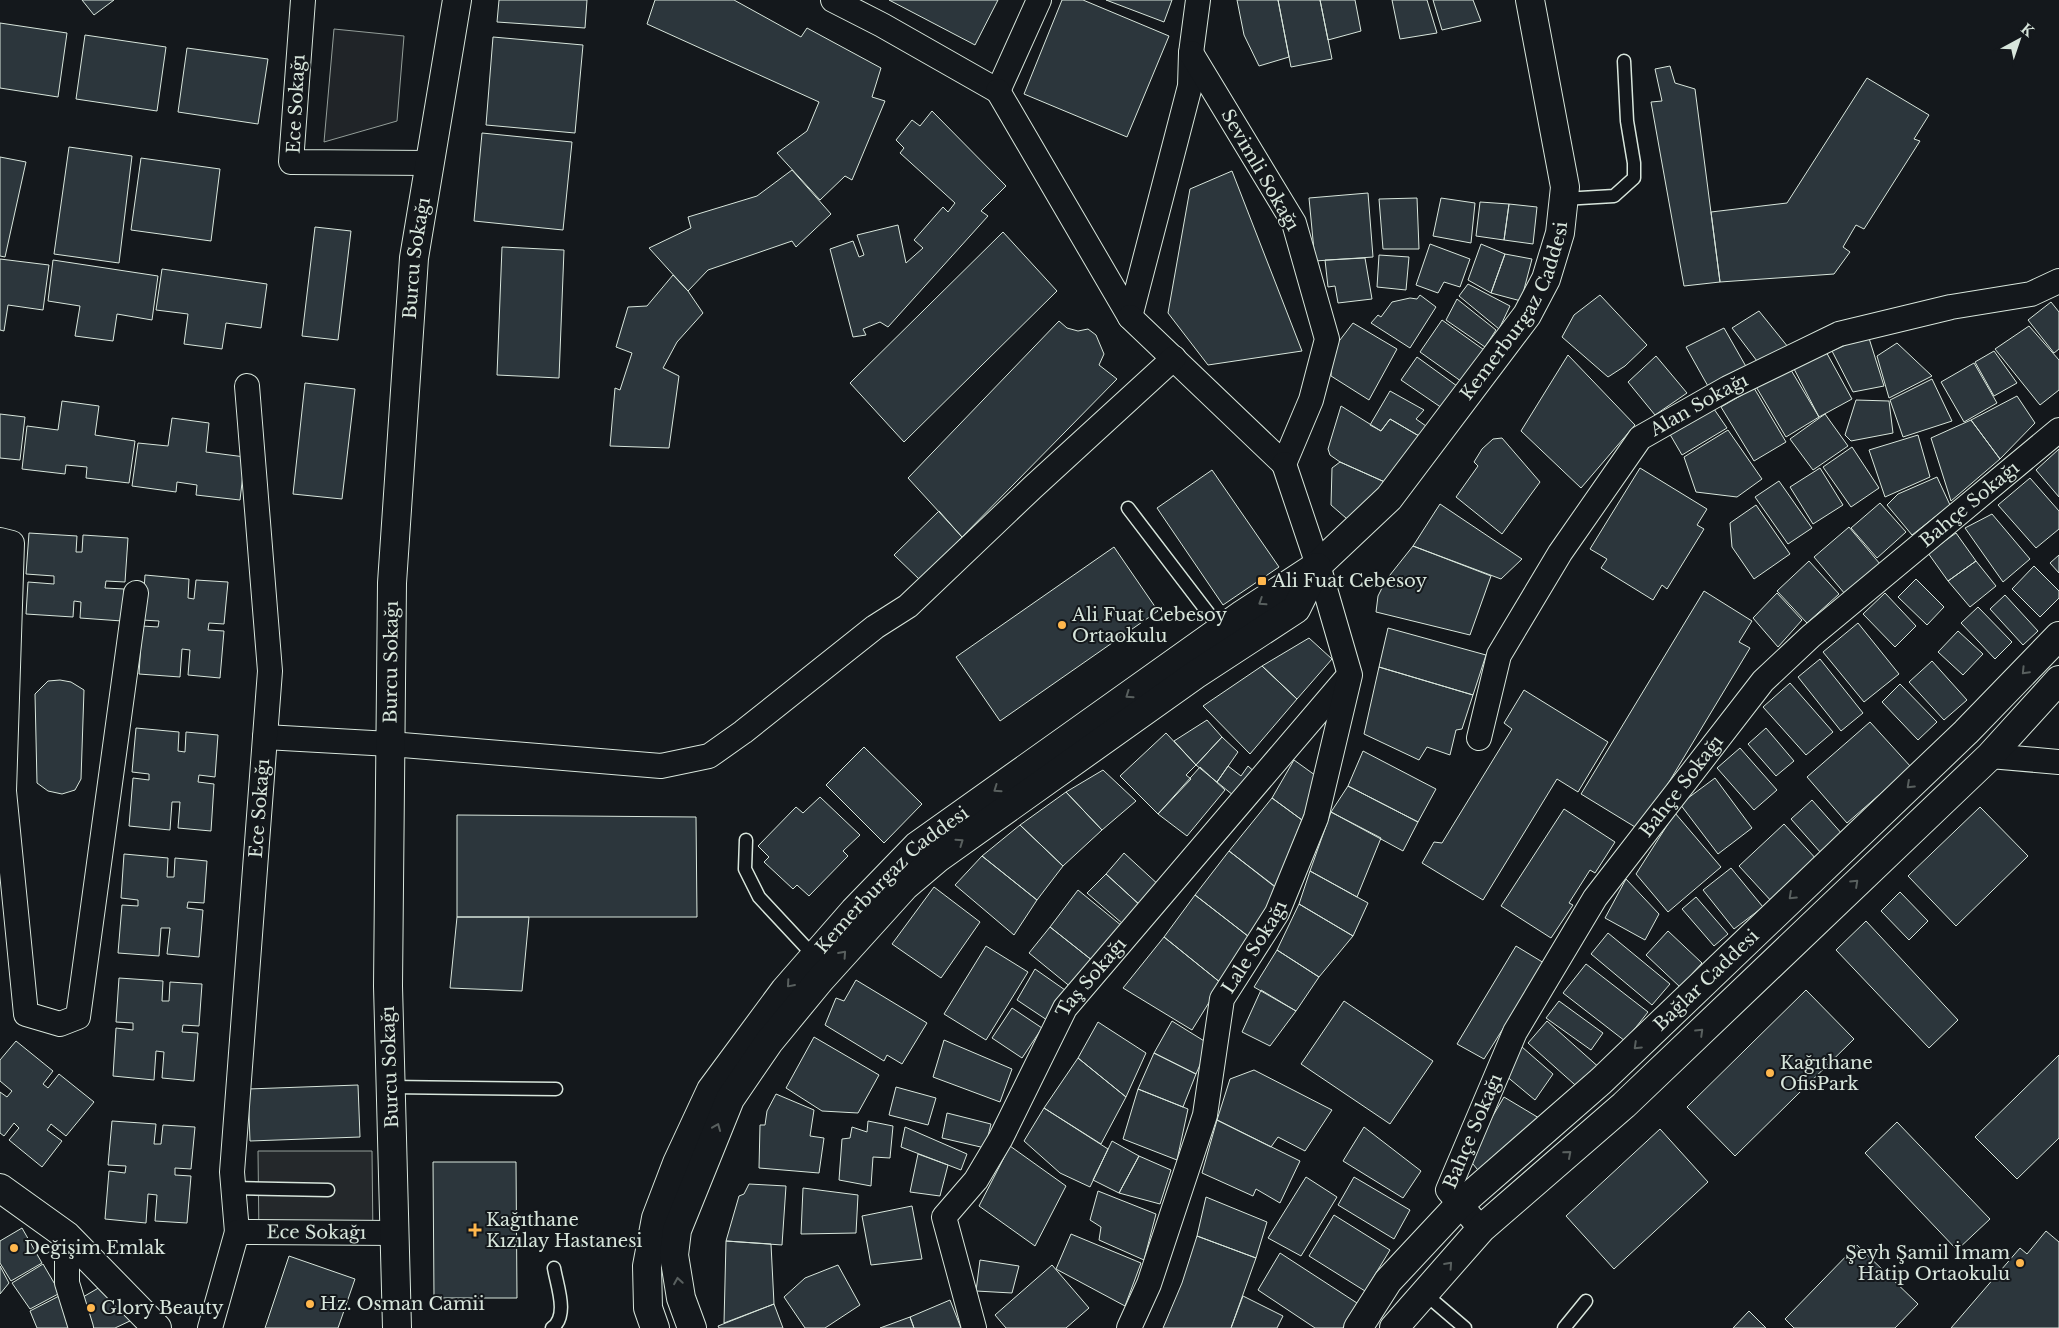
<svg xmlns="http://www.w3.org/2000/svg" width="2059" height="1328" font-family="'Libre Baskerville',serif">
<rect width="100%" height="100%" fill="#14181c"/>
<path fill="#202428" stroke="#939e99" d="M334 29 404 36 397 121 324 142Z"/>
<path fill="#24282b" stroke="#939e99" d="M258 1151H372L373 1240 259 1241Z"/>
<path fill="#2c363c" stroke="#d8e6dc" d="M82 0H114L94 15Z
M499 0H587L585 28 497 22Z
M655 0H734L801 37 807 28 881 68 872 97 885 101 852 180 845 176 820 200 777 153 807 131 819 102 647 24Z
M889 0H998L975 45Z
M1062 0H1083L1169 36 1127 137 1024 94Z
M1106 0H1172L1164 22Z
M1237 0H1278L1289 57 1259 66 1244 35Z
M1278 0H1320L1332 59 1291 67Z
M1320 0H1355L1361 31 1328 40Z
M1392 0H1427L1437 33 1400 39Z
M1433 0H1473L1481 21 1442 30Z
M0 23 67 33 58 97 0 88Z
M85 35 166 47 157 111 76 99Z
M493 37 583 45 575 133 486 125Z
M187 48 268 59 258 124 178 112Z
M1670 66 1675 83 1695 89 1720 282 1684 286 1651 102 1662 101 1655 69Z
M1867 78 1929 115 1914 139 1920 141 1864 229 1856 225 1843 247 1850 252 1834 274 1720 282 1711 212 1787 203Z
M932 111 1006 186 981 211 988 216 888 327 880 322 863 329 866 335 853 337 830 249 853 241 859 257 864 255 857 235 898 225 906 263 923 248 914 240 943 207 948 212 955 203 900 153 904 148 896 140 912 120 920 126Z
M482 133 572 142 563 230 474 221Z
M69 147 132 156 119 263 54 254Z
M0 157 26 162 5 257 0 256Z
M141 158 220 169 211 241 131 230Z
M792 170 831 214 796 247 792 241 708 270 688 291 649 248 691 228 688 217 757 196Z
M1232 171 1302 351 1208 365 1168 313 1190 189Z
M1368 193 1373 257 1315 261 1309 198Z
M1417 198 1419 249H1383L1379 199Z
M1441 198 1475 203 1471 243 1433 236Z
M1480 202 1509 204 1504 240 1476 236Z
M1509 204 1537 207 1533 244 1504 240Z
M315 227 351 231 338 340 302 336Z
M1003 232 1057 291 904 442 850 383Z
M1430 244 1470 259 1460 287 1444 282 1438 293 1416 285Z
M1481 244 1505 254 1491 293 1468 280Z
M502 247 564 250 559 378 497 375Z
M1505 254 1532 259 1521 301 1491 293Z
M1379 255 1409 257 1406 290 1377 287Z
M1365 258 1372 299 1338 303 1335 286 1328 287 1325 260Z
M0 259 49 265 43 310 8 305 4 331 0 330Z
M53 260 158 276 152 320 117 314 113 341 75 336 80 306 48 301Z
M162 269 267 284 261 328 226 323 222 349 184 344 188 314 156 310Z
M673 275 688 291 703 313 677 342 663 368 679 376 669 448 610 446 615 388 620 390 632 353 616 347 628 307 647 306Z
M1468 284 1510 306 1499 329 1459 296Z
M1420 295 1436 307 1410 348 1371 323 1378 315 1381 317 1392 302 1410 298 1417 299Z
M1600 295 1647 345 1625 366 1608 377 1562 337 1574 315Z
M1457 299 1496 330 1485 347 1446 320Z
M2051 302 2059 312V349L2054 353 2028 320Z
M1759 311 1788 347 1760 365 1732 328Z
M1442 320 1487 352 1465 384 1420 352Z
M1059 321 1067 328 1078 331 1088 329 1096 335 1104 354 1099 365 1117 379 962 537 908 478Z
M1353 323 1397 349 1369 400 1331 376 1333 349Z
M2029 326 2059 360V390L2040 405 1995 349Z
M1724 328 1748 370 1709 388 1686 347Z
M1868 335 1884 386 1853 392 1832 351Z
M1897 343 1932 376 1889 398 1877 356Z
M1824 348 1852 399 1819 417 1792 365Z
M1994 351 2017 383 1994 396 1975 362Z
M1568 355 1635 425 1581 488 1521 431Z
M1656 356 1687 393 1655 415 1628 382Z
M1417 357 1457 386 1442 408 1401 380Z
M1974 363 1997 403 1964 422 1941 382Z
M1788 365 1819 417 1786 437 1755 385Z
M1932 379 1952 421 1903 437 1890 400Z
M305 383 355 389 342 499 293 494Z
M1754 388 1786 442 1754 461 1721 407Z
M1390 391 1424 410 1416 419 1426 426 1419 436 1390 419 1381 431 1370 425Z
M2017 396 2035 423 2000 459 1971 420Z
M1856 400 1889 401 1893 433 1851 441 1845 435Z
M62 401 99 406 95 435 135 441 129 483 86 478 87 467 66 465 65 474 22 469 27 426 58 430Z
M1341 406 1381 431 1390 419 1419 436 1387 483 1340 462 1330 455 1328 449Z
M1714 409 1727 428 1682 455 1668 431Z
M0 414 25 417 20 460 0 458Z
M1825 414 1848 446 1813 470 1790 439Z
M172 418 209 423 206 452 245 457 240 500 196 495 197 485 177 482 176 492 132 486 138 443 168 446Z
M1971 420 2000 459 1951 501 1931 438Z
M1728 430 1762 479 1737 497 1696 492 1684 457Z
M1918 435 1930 477 1885 497 1869 450Z
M1502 438 1540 482 1502 534 1456 497 1478 466 1474 462 1482 449 1493 439Z
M1852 447 1879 488 1851 507 1823 467Z
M2059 449V497L2036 470Z
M1340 462 1387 483 1354 525 1331 505 1332 468Z
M1640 468 1707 509 1697 525 1704 529 1667 589 1662 585 1653 600 1601 568 1607 559 1590 549Z
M1820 468 1843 505 1813 524 1790 487Z
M1212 470 1279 567 1223 605 1157 508Z
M1937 477 1950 505 1912 535 1887 505 1898 494Z
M2030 478 2059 511V529L2036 548 1998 505Z
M1779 481 1812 528 1788 544 1755 497Z
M1880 503 1906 532 1877 558 1851 528Z
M1440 504 1522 559 1501 579 1413 546Z
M1756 505 1790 554 1754 579 1732 547 1730 523Z
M939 511 962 537 920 580 894 555Z
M1992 514 2030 559 2003 582 1965 528Z
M1849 527 1880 564 1845 594 1814 557Z
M29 533 77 536 76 552H82L83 535 128 538 125 582 106 581 105 588 124 589 122 621 80 618 81 602 74 601 73 617 26 614 28 582 54 584V576L26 574Z
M1956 533 1976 561 1948 581 1928 553Z
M1413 546 1491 576 1470 635 1376 612 1378 596 1386 580Z
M1114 547 1158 611 1000 721 956 657Z
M2059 555V573L2050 563Z
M1809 561 1839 594 1807 623 1777 591Z
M1976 561 1996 586 1970 607 1948 581Z
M2034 566 2059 591V598L2040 617 2012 589Z
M145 575 189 579 188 598 194 599 196 580 228 582 224 624 209 623 208 630 224 631 220 678 188 675 190 650 182 649 180 677 139 674 142 626 158 627 159 621 142 620Z
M1916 579 1944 607 1927 625 1898 597Z
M1704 591 1752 621 1739 642 1750 648 1640 830 1581 794Z
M1777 593 1802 620 1778 647 1753 618Z
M1885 593 1916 626 1895 647 1863 614Z
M2005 595 2038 631 2023 645 1990 609Z
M1978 607 2012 642 1995 659 1961 623Z
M1858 623 1899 674 1864 702 1823 652Z
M1388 628 1486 655 1473 695 1379 667Z
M1958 631 1983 654 1963 675 1938 652Z
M1309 638 1332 659 1297 699 1262 666Z
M1820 659 1863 713 1841 731 1798 677Z
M1932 661 1967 700 1944 720 1909 682Z
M1262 666 1297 699 1250 754 1203 706Z
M1379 667 1473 695 1462 729 1456 730 1450 755 1427 747 1419 760 1364 734Z
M60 680 71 682 84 690 81 779 75 790 62 794 48 791 37 783 35 694 48 681Z
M1790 683 1833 732 1806 755 1763 707Z
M1900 684 1937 722 1918 740 1882 702Z
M1524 690 1608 742 1578 792 1557 779 1483 900 1422 863 1434 842 1442 843 1512 729 1504 723Z
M1207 720 1222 737 1196 765 1174 741Z
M1870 722 1911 767 1847 823 1807 777Z
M136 728 179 732 178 751 185 752 186 732 218 735 215 777 199 775 198 782 214 784 211 831 178 828 180 802H172L170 830 129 826 133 778 149 780V774L132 772Z
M1766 728 1794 761 1776 776 1748 744Z
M1166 733 1196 765 1186 775 1191 779 1158 814 1120 776Z
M1222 737 1238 752 1217 782 1196 765Z
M864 747 922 804 884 843 826 785Z
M1740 748 1777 790 1754 810 1717 768Z
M1363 751 1436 789 1418 822 1348 786Z
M1294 760 1319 778 1302 820 1272 798Z
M1228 766 1241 776 1248 766 1257 774 1239 800 1217 782Z
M1200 767 1225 790 1187 836 1158 814Z
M1103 770 1136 801 1102 830 1066 792Z
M1715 778 1752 828 1718 854 1680 804Z
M1348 786 1418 822 1403 851 1331 812Z
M1066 792 1102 830 1063 866 1020 825Z
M820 797 860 835 843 851 848 856 809 896 797 885 793 889 764 862 769 857 758 846 796 807 803 813Z
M1272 798 1302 820 1275 887 1229 851Z
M1812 800 1843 835 1821 853 1791 819Z
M1980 807 2028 856 1956 926 1908 876Z
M1564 809 1615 842 1595 873 1590 870 1569 903 1573 905 1551 938 1501 906Z
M1331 812 1381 838 1357 897 1310 871Z
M1675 813 1721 867 1668 912 1636 874Z
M457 815 696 817 697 917H457Z
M1784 824 1818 861 1773 903 1739 866Z
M1020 825 1063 866 1037 900 982 856Z
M1229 851 1281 891 1253 940 1195 895Z
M1124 853 1161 887 1142 907 1106 874Z
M124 854 168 858 167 877H174L175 858 207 861 204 903 188 902 187 908 203 910 199 957 167 954 170 928H161L159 956 118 953 122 905 138 906V900L121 898Z
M982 856 1037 900 1014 935 955 885Z
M1731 868 1763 907 1734 929 1703 890Z
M1310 871 1368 903 1353 936 1299 904Z
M1106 874 1142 907 1123 924 1087 893Z
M1626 879 1659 914 1645 940 1605 918Z
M934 887 980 922 941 978 892 944Z
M1078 890 1122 926 1093 961 1050 927Z
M1900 892 1928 921 1909 940 1881 911Z
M1195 895 1253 940 1221 983 1164 937Z
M1696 897 1728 934 1714 946 1682 909Z
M1299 904 1353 936 1319 977 1277 950Z
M457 917H529L522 991 450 988Z
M1866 921 1958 1020 1929 1048 1836 950Z
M1050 927 1093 961 1072 988 1029 953Z
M1668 931 1702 963 1680 987 1646 955Z
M1608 933 1670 984 1652 1005 1591 954Z
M1164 937 1221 983 1192 1030 1123 988Z
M986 946 1028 972 986 1040 944 1014Z
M1516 946 1544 963 1484 1059 1457 1044Z
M1277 950 1319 977 1296 1011 1254 987Z
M1586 964 1648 1012 1625 1041 1563 993Z
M1035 969 1065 990 1047 1020 1017 1000Z
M119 978 163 981 162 1001H169L170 982 202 984 199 1026 183 1025 182 1032 198 1033 194 1081 162 1078 164 1052 156 1051 154 1080 113 1076 116 1028 133 1030V1023L116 1022Z
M856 980 927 1023 902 1064 887 1055 884 1061 825 1025 836 998 844 1001Z
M1261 990 1296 1011 1270 1046 1242 1032Z
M1806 990 1854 1039 1735 1156 1687 1107Z
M1344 1001 1433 1061 1390 1124 1301 1064Z
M1559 1001 1603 1033 1591 1050 1546 1018Z
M1012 1008 1042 1028 1022 1058 992 1038Z
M1172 1021 1209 1044 1196 1074 1154 1053Z
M1547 1021 1602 1070 1583 1092 1528 1043Z
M1098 1022 1146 1053 1126 1097 1078 1058Z
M814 1037 879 1075 858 1113 822 1111 786 1088Z
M944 1040 1012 1069 1000 1102 933 1077Z
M16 1041 53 1071 43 1084 48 1088 59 1074 94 1102 66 1136 51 1124 47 1130 62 1141 42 1167 9 1140 19 1128 14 1123 4 1136 0 1133V1092L7 1097 12 1091 0 1081V1060Z
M1522 1047 1553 1074 1535 1100 1505 1075Z
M1154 1053 1196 1074 1183 1107 1138 1089Z
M2059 1055V1138L2017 1179 1975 1137Z
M1078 1058 1126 1097 1101 1144 1044 1108Z
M1254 1070 1332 1110 1305 1151 1278 1137 1271 1147 1217 1120 1230 1079Z
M358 1085 360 1137 250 1141 248 1089Z
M896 1087 936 1098 928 1125 889 1115Z
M1138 1089 1188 1109 1177 1160 1123 1139Z
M776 1094 814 1110 810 1136 824 1138 819 1173 759 1168 760 1125H765L767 1111Z
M1504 1097 1544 1121 1482 1175 1468 1158Z
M1044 1108 1108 1149 1090 1187 1060 1173 1024 1141Z
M947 1113 991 1124 985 1148 942 1138Z
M1217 1120 1300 1161 1280 1203 1256 1189 1253 1196 1202 1173Z
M112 1121 156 1124 154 1144H161L163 1125 195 1127 191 1169 175 1168V1175L191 1176 187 1223 155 1221 157 1195 148 1194 146 1223 105 1219 109 1171 125 1173 126 1166 108 1165Z
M868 1121 893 1126 890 1158 873 1157 871 1186 839 1180 842 1139 850 1138 852 1127 867 1132Z
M1897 1122 1990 1219 1957 1250 1865 1153Z
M905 1127 967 1154 961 1170 901 1147Z
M1364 1127 1421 1171 1403 1198 1343 1161Z
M1660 1129 1708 1182 1614 1269 1566 1216Z
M1112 1141 1139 1156 1119 1193 1093 1180Z
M1010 1146 1066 1186 1035 1246 979 1206Z
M918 1154 948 1165 940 1196 910 1192Z
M1139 1156 1171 1170 1160 1204 1119 1193Z
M433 1162H516L517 1298H434Z
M1306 1177 1337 1197 1301 1256 1268 1238Z
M1354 1177 1410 1210 1394 1239 1338 1205Z
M749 1184 786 1186 782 1245 726 1241 739 1196 744 1194Z
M803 1188 858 1195 856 1233 801 1234Z
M1098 1191 1156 1214 1144 1260 1099 1240 1101 1227 1090 1220Z
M1206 1197 1267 1222 1256 1258 1197 1236Z
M912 1206 922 1259 871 1265 862 1216Z
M1334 1215 1390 1250 1365 1291 1309 1256Z
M22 1228 42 1263 11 1281 0 1263V1241Z
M2046 1231 2059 1242V1328H1951L2020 1248 2027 1254Z
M1071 1234 1141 1263 1125 1306 1056 1269Z
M1197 1236 1256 1258 1231 1328H1163L1182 1283Z
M726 1241 771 1244 774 1304 724 1323Z
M1857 1245 1918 1304 1895 1328H1794L1785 1319Z
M1280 1253 1357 1303 1343 1328H1315L1258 1290Z
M289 1256 355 1279 338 1328H265Z
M980 1260 1019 1266 1012 1293 976 1291Z
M43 1264 60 1293 30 1309 12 1283Z
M838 1265 860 1305 825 1328H805L784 1297 805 1278Z
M1052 1265 1089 1308 1066 1328H1006L995 1315Z
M0 1266 9 1283 0 1294Z
M107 1283 132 1320 115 1328H92L83 1297Z
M61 1295 75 1328H37L30 1311Z
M1243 1296 1283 1316 1277 1328H1231Z
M950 1300 961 1328H914L910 1317Z
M774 1304 783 1328H719L718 1326Z
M1749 1311 1766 1328H1733Z
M910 1317 914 1328H880Z"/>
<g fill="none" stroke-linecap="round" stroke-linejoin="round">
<g stroke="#d8e6dc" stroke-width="15">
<path id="lane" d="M1563 199 1614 196 1634 178V163L1627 121 1624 61
M1128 508 1222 631
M746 840 745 869 759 897 814 956
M390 1087 556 1089
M233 1188 328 1190
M1424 1293 1465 1328
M552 1328C569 1316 557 1286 554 1268
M1564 1328 1586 1301"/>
</g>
<g stroke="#d8e6dc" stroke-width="26">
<g id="street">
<path d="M303 0 291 162 430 163"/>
<path d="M833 0 882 25 998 91 1039 0"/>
<path d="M998 91 1130 317 1190 86 1191 53 1198 0"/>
<path d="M1130 317 1284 464 1311 400 1327 339 1294 223 1191 53"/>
<path d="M0 540 12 543 4 791 26 1014 60 1024 78 1017 136 593"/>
<path d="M265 737 390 744 661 766 709 756 743 732 875 627 908 606 1032 488 1174 358"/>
<path id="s1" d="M1479 738 1499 655 1560 553 1640 438 1728 388 1839 334 1951 307 2031 294 2059 281"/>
<path d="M1990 756 2059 762"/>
<path id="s2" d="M1481 1229 1448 1190 1515 1032 1595 898 1763 681 1811 636 2059 430"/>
<path id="s3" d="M237 1232 232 1172 270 671 247 386"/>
<path d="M67 1236V1283L81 1328"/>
<path id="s4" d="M210 1328 237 1232 394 1233"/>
<path id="s5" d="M974 1328 944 1217 976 1180 1001 1138 1065 1008 1346 679"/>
<path id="s6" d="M1129 1328 1149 1284 1205 1115 1222 999 1277 913 1316 818 1350 675 1318 565 1284 464"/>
</g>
</g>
<g stroke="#d8e6dc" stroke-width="30">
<g id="secondary">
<path d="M0 1188 67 1236 157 1328"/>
<path id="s7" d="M397 1328 388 986 392 583 414 258 457 0"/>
<path id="s8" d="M655 1328 648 1308 647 1266 656 1218 677 1163 711 1090 785 990 854 911 917 846 1243 614 1318 565 1389 498 1527 315 1546 279 1560 233 1565 187 1530 0"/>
<path d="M692 1328 681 1298 674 1255 677 1230 730 1099 769 1042 820 980 905 886 938 858 1195 675 1296 609 1317 567"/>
<path id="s9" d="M1358 1328 1388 1281 1459 1205 1601 1081 1966 732 2059 636"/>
<path d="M1394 1328 1481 1229 1624 1105 1990 756 2059 680"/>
</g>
</g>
<use href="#lane" stroke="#14181c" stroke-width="12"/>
<use href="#street" stroke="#14181c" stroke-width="24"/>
<use href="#secondary" stroke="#14181c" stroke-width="28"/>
</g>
<defs><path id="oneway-chevron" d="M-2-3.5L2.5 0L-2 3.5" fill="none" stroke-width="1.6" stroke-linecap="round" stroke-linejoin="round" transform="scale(1.25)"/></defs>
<g stroke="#59605f">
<use href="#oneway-chevron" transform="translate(1262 602) rotate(147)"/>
<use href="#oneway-chevron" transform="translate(2025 671) rotate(134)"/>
<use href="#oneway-chevron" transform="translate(1129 695) rotate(145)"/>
<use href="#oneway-chevron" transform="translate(1910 785) rotate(137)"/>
<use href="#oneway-chevron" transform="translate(997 789) rotate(145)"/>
<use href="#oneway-chevron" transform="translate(960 842) rotate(-35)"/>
<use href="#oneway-chevron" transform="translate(1855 883) rotate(-43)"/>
<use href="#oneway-chevron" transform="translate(1792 896) rotate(137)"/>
<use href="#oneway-chevron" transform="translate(843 954) rotate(-48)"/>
<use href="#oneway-chevron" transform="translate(790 984) rotate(131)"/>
<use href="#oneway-chevron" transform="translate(1700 1032) rotate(-44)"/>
<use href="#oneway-chevron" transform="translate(1637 1046) rotate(136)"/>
<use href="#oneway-chevron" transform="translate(717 1127) rotate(-68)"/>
<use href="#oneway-chevron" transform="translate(1568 1154) rotate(-41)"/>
<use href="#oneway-chevron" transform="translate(1449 1265) rotate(-48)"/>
<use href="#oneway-chevron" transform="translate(678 1281) rotate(-99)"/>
</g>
<g fill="#ffb74d" stroke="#14181c" stroke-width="2">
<rect x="1257" y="576" width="10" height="10" rx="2.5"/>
<circle cx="1062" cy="625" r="5"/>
<circle cx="1770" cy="1073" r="5"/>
<path d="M472.5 1222.5h5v5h5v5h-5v5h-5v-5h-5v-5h5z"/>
<circle cx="14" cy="1248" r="5"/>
<circle cx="2020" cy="1263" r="5"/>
<circle cx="310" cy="1304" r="5"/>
<circle cx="91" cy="1308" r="5"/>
</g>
<g text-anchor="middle" stroke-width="4" stroke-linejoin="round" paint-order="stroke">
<g font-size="18" fill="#d8e6dc" stroke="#14181c">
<text transform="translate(296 104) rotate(-87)" y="6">Ece Sokağı</text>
<text transform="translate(1260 170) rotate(60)" y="6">Sevimli Sokağı</text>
<text dy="6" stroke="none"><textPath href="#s7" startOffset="1071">Burcu Sokağı</textPath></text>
<text dy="6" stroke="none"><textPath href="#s8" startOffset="1386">Kemerburgaz Caddesi</textPath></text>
<text dy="6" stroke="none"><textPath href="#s1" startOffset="412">Alan Sokağı</textPath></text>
<text dy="6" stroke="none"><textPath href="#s2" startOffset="925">Bahçe Sokağı</textPath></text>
<text dy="6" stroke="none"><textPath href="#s7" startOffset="666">Burcu Sokağı</textPath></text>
<text dy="6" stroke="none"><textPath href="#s2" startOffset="520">Bahçe Sokağı</textPath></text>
<text dy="6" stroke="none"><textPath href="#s3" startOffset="425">Ece Sokağı</textPath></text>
<text dy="6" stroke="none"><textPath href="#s8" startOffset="530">Kemerburgaz Caddesi</textPath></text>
<text dy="6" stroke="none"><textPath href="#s6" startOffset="405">Lale Sokağı</textPath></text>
<text dy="6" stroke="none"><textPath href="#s5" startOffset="398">Taş Sokağı</textPath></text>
<text dy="6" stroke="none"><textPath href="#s9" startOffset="494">Bağlar Caddesi</textPath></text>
<text transform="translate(390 1067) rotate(-92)" y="6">Burcu Sokağı</text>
<text dy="6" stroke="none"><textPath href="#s2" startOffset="115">Bahçe Sokağı</textPath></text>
<text dy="6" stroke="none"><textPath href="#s4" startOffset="179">Ece Sokağı</textPath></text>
</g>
<g font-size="18" fill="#d8e6dc" stroke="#14181c" text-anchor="start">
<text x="1272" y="587">Ali Fuat Cebesoy</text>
<text x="1072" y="621">Ali Fuat Cebesoy<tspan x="1072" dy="21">Ortaokulu</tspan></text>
<text x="1780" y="1069">Kağıthane<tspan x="1780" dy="21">OfisPark</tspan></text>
<text x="486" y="1226">Kağıthane<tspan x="486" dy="21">Kızılay Hastanesi</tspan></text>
<text x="24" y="1254">Değişim Emlak</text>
<text x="2010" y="1259" text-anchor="end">Şeyh Şamil İmam<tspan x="2010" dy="21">Hatip Ortaokulu</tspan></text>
<text x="320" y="1310">Hz. Osman Camii</text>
<text x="101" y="1314">Glory Beauty</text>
</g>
</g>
<g transform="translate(2019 40) rotate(40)" stroke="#14181c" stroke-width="4" paint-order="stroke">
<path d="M0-4L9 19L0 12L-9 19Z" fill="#d8e6dc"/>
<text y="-8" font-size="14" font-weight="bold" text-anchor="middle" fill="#d8e6dc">K</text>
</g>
</svg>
